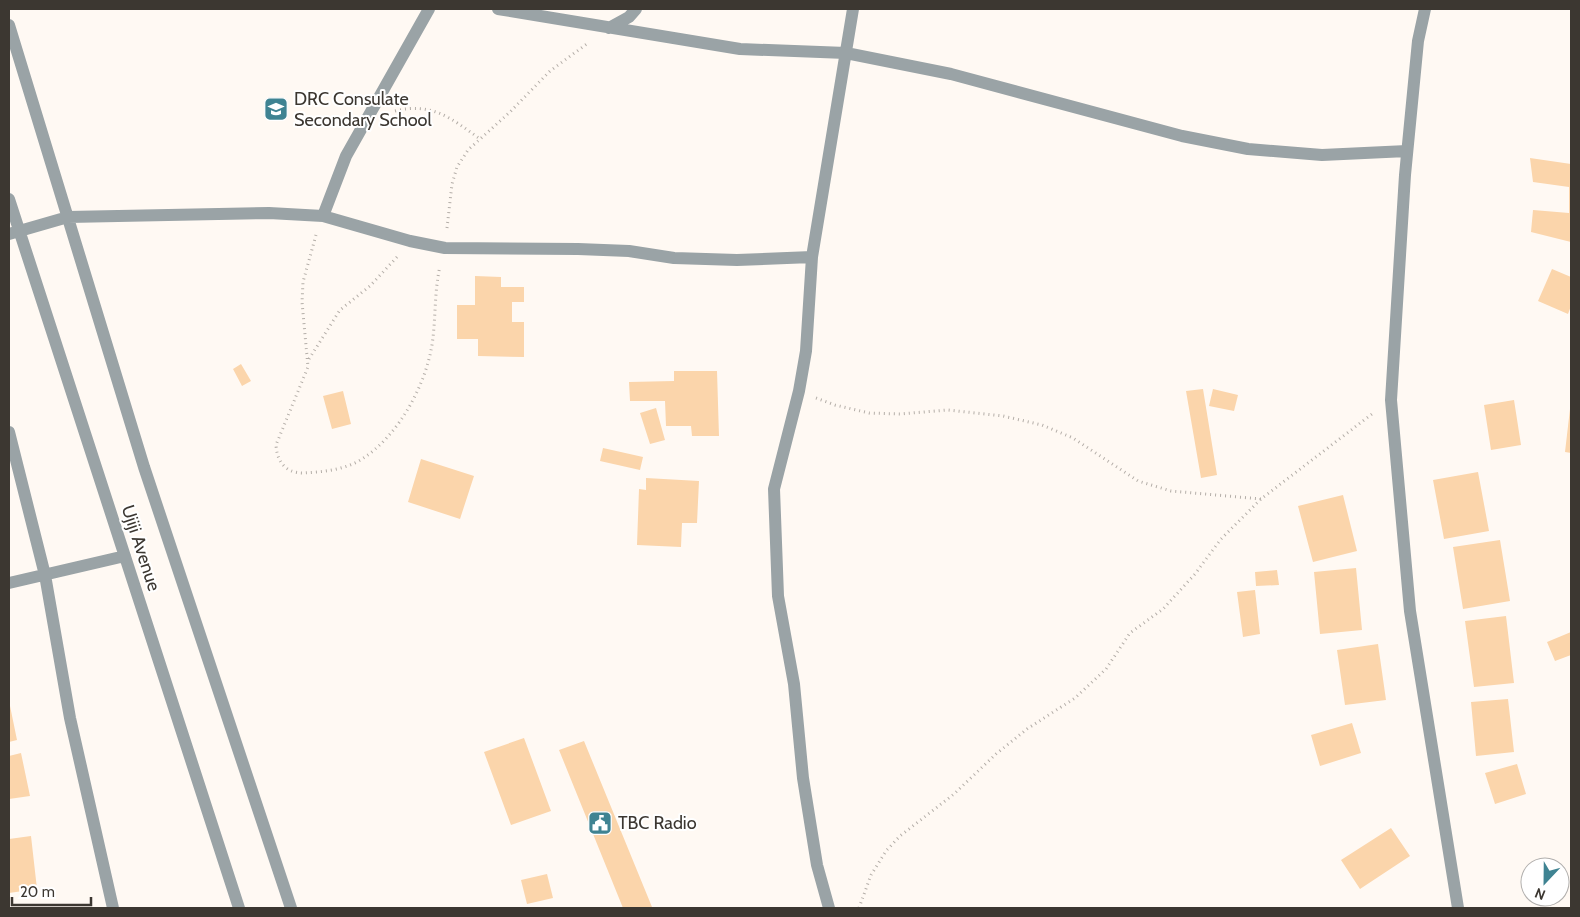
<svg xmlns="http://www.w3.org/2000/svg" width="1580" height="917" font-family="Cabin,sans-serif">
<rect width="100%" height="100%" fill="#fff9f3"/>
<path fill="#fbd5ab" d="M1530 158 1571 164V242L1531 232 1533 210 1569 213V187L1533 182Z
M1552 269 1571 277V306L1568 314 1538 301Z
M475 276 501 277V287H524V302H512V322H524V357L478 356V339H457V305H475Z
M241 364 251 381 242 386 233 369Z
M674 371H717L719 436H692L691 426H666L665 401H630L629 382 674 381Z
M1203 389 1217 475 1201 478 1186 391Z
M1213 389 1238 395 1234 411 1209 406Z
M343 391 351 424 332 429 323 396Z
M1514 400 1521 445 1491 450 1484 405Z
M656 408 665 440 650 444 640 413Z
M1570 409H1571V453L1565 452Z
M603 448 643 457 640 470 600 461Z
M421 459 474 476 460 519 408 502Z
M1478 472 1489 531 1444 539 1433 480Z
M646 478 699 481 697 523H682L681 547 637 545 639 489 646 490Z
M1343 495 1357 551 1313 562 1298 506Z
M1500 540 1510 601 1463 609 1453 547Z
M1356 568 1362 630 1320 634 1314 572Z
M1277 570 1279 585 1256 586 1255 572Z
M1255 590 1260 634 1243 637 1237 592Z
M1506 616 1514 683 1474 687 1465 621Z
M1571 632V655L1555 661 1547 642Z
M1378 644 1386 700 1345 705 1337 650Z
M1508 699 1514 752 1476 756 1471 702Z
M9 701 17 740 9 742Z
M1352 723 1361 753 1320 766 1311 735Z
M524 738 551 811 511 825 484 752Z
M584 741 652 907 649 908H623L559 750Z
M21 753 30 796 9 799V756Z
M1517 764 1526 794 1495 804 1485 773Z
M1391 828 1410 856 1360 889 1341 860Z
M31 836 37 889 9 893V839Z
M547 874 553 898 527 904 521 880Z"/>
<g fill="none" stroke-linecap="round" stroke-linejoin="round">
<path stroke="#b4aea8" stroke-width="3" stroke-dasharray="1 4" stroke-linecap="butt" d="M395 111C432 102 451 118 480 139
M447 228 452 184 457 167 468 150 510 112 550 71 588 43
M316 235 303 282 302 302 308 367 276 445C277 461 285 473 303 473 322 472 345 470 362 459 398 436 425 387 432 345 436 319 434 293 440 266
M309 359 340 310 370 286 397 257
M816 398 835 405 869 413 900 414 948 410 1003 416 1042 425 1073 438 1138 481 1171 491 1261 499
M859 908 871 875 886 851 900 836 954 794 996 754 1027 729 1075 698 1106 669 1130 633 1163 609 1195 574 1221 539 1261 499 1372 414"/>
<path stroke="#9aa3a6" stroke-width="12" d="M498 9 740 49 846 53 951 74 1182 136 1248 149 1322 155 1407 151
M1425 9 1418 41 1405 175 1391 400 1410 611 1458 908
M9 25 144 467 291 908
M609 28 629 17 636 9
M9 199 239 908
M323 216 346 156 429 9
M9 234 68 217 269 213 323 216 410 241 445 248 578 249 629 251 674 258 737 260 812 257
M9 432 45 575 70 718 113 908
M9 583 125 556
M829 908 817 865 803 778 794 684 778 596 774 489 799 391 806 351 812 257 853 9"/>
</g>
<defs>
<g id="school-square" transform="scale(1.25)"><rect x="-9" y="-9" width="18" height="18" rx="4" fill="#3f8392" stroke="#fff"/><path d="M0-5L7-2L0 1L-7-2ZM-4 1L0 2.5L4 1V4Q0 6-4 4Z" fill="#fff"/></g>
<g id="civic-square" transform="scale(1.25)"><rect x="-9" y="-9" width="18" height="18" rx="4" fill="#3f8392" stroke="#fff"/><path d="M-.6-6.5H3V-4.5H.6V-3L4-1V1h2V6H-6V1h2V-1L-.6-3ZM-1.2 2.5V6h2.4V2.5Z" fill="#fff"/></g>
</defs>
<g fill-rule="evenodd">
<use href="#school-square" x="276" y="109"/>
<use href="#civic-square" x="600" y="823"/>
</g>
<g text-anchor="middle" stroke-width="4" stroke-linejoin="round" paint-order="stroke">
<g font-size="18" fill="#3c3731" stroke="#fff" text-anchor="start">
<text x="294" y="105">DRC Consulate<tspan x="294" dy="21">Secondary School</tspan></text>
<text x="618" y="829">TBC Radio</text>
</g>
<g font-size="18" fill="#3c3731" stroke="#fff">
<text transform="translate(141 548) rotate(72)" y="6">Ujiji Avenue</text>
</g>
</g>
<rect width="1580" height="917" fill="none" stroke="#3c3731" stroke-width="20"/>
<g transform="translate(1545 882) rotate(202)"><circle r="24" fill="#ffffff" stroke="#b1afad"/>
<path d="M0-4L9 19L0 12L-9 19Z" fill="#3f8392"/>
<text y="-8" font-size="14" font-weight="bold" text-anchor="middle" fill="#3c3731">N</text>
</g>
<path d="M12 897v8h79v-8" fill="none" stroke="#3c3731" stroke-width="2.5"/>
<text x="20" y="897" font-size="15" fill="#3c3731" stroke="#ffffff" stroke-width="4" paint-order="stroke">20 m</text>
</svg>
